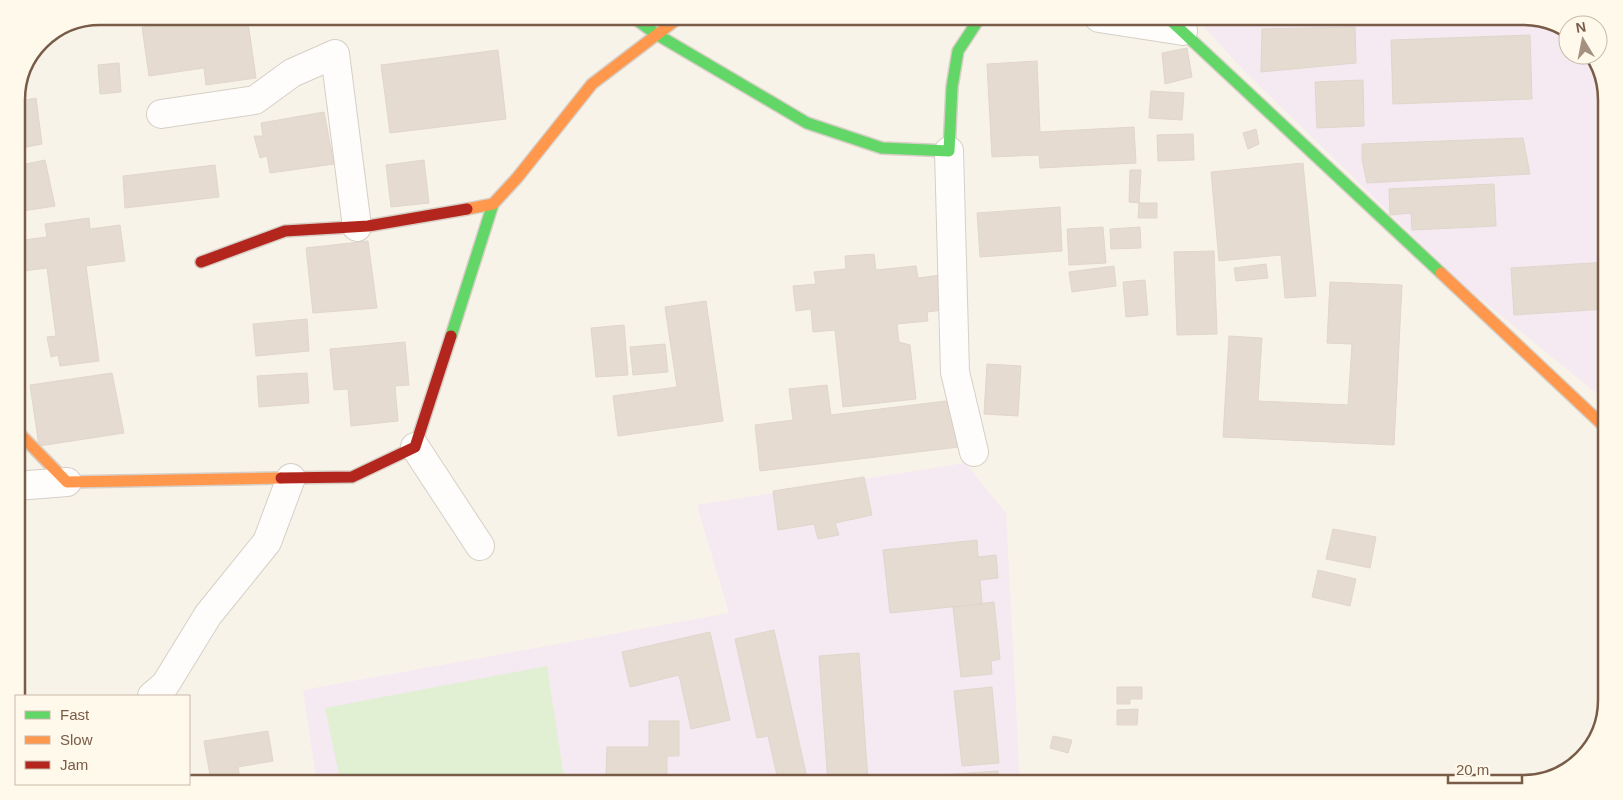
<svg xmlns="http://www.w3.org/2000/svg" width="1623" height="800" font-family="Arial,sans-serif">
<rect width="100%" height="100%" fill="#f8f3e9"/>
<path fill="#f5e9f2" d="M1523 16 1560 25 1568 32V55H1593L1607 95V402L1466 287 1246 73 1196 18Z
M965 463 1006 513 1020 784H317L303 690 729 613 697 505Z"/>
<path fill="#e1efd3" d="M547 666 565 784H341L325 708Z"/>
<path fill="#e5dbd0" stroke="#e1d6cb" d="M181 22H248L256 78 206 85 204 68 149 76 142 27Z
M1355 27 1356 63 1261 72 1262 29Z
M1530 35 1532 99 1393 104 1391 40Z
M1187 48 1192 77 1165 84 1162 53Z
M498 50 506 119 390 133 381 65Z
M1037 61 1040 132 1134 127 1136 163 1040 168 1039 155 992 157 987 64Z
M119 63 121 92 100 94 98 65Z
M1363 80 1364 126 1317 128 1315 82Z
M1151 91 1184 93 1182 120 1149 118Z
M36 98 42 144 16 149V102Z
M324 112 334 164 270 173 267 156 260 158 254 136H263L261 123Z
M1256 129 1259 144 1248 149 1243 133Z
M1193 134 1194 160 1158 161 1157 135Z
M1523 138 1530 174 1367 183 1362 159V144Z
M45 160 55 206 16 212V166Z
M424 160 429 203 391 207 386 165Z
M1303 163 1316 296 1285 298 1281 255 1219 261 1211 172Z
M215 165 219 197 125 208 123 176Z
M1130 170H1141L1139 203 1129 202Z
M1494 184 1496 226 1412 230 1411 213 1390 215 1389 189Z
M1139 203H1157V218H1138Z
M1060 207 1062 251 980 257 977 213Z
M89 218 90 229 120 225 125 261 86 266 99 361 60 366 58 355 51 357 47 337 56 336 47 268 16 272V241L47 237 45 224Z
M1103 227 1106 263 1069 265 1067 229Z
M1140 227 1141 248 1111 249 1110 229Z
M368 241 377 308 313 313 306 248Z
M1214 251 1217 334 1177 335 1174 252Z
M874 254 876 270 916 266 918 278 941 275 944 310 927 312 928 321 897 324 899 342 910 345 916 399 843 407 835 330 813 332 811 309 796 311 793 286 816 284 814 272 846 269 845 256Z
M1607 262V309L1514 315 1511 268Z
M1266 264 1268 278 1236 281 1234 268Z
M1114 266 1116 286 1072 292 1069 272Z
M1145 280 1148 315 1126 317 1123 282Z
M1330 282 1402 285 1394 445 1223 437 1229 336 1262 338 1258 401 1348 405 1352 344 1327 343Z
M706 301 723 421 618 436 613 396 677 387 665 307Z
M307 319 309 351 256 356 253 324Z
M624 325 628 375 596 377 591 328Z
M405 342 409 385 395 386 398 421 351 426 348 389 334 390 330 349Z
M665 344 668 372 633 375 630 347Z
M987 364 1021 366 1018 416 984 414Z
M112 373 124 433 39 446 30 385Z
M307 373 309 403 259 407 257 376Z
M827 385 831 415 954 400 959 447 760 471 755 425 793 420 789 389Z
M864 477 872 515 835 523 839 535 818 539 814 524 778 530 773 491Z
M1333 529 1376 537 1370 568 1326 559Z
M977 540 978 557 996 555 998 578 980 580 982 604 890 613 883 550Z
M1318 570 1356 579 1350 606 1312 597Z
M16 601 21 683H16Z
M994 602 1000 659 991 661 992 674 961 677 953 607Z
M774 630 808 782 800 784H779L768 736 757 738 735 639Z
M710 632 730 720 691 729 679 675 630 687 622 652Z
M859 653 868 780 998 771 999 784H828L819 656Z
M992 687 999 763 962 766 954 691Z
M1117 687H1142V699H1130V704H1117Z
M1138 709 1137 725H1117V710Z
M649 721H679V756H667V777L606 776 607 747H649Z
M268 731 273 761 238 767 241 784H201L200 782 211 781 204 741Z
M1053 736 1072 740 1068 753 1050 748Z"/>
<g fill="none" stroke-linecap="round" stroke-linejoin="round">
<g stroke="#d6cfc6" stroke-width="30">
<path id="street" d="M1099 18 1183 31
M161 114 255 100 292 73 335 54 357 227
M949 151 955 372 974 452
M415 447 480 546
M16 486 67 482
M152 696 165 685 208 615 267 542 291 478"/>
</g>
<g stroke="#d7cfc6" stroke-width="14">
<path id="fast" d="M1168 18 1441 273
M637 20 656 34 807 123 882 148 949 151 952 87 958 51 979 19
M451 336 493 204"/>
</g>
<g stroke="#d7cfc6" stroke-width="14">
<path id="slow" d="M467 209 493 204 517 178 592 84 676 20
M1441 273 1607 429
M16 430 67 482 281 478"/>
</g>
<g stroke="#d7cfc6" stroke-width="14">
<path id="jam" d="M201 262 285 231 368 226 467 209
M281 478 352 477 415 447 451 336"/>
</g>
<use href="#street" stroke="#fefdfc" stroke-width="28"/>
<use href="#fast" stroke="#63d668" stroke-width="11"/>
<use href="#slow" stroke="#ff974d" stroke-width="11"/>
<use href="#jam" stroke="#b3261e" stroke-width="11"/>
</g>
<path d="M0 0H1623V800H0ZM100 25H1523A75 75 0 0 1 1598 100V700A75 75 0 0 1 1523 775H100A75 75 0 0 1 25 700V100A75 75 0 0 1 100 25Z" fill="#fff9eb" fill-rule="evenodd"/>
<path fill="none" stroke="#785c47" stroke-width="2.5" d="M100 25H1523A75 75 0 0 1 1598 100V700A75 75 0 0 1 1523 775H100A75 75 0 0 1 25 700V100A75 75 0 0 1 100 25Z"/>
<rect x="15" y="695" width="175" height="90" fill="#fff9eb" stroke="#c9baa9"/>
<rect x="25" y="711" width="25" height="8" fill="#63d668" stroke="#c9baa9"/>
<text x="60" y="720" font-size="15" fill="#785c47">Fast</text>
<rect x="25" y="736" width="25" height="8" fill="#ff974d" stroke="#c9baa9"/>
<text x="60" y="745" font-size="15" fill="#785c47">Slow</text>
<rect x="25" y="761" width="25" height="8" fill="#b3261e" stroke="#c9baa9"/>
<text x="60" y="770" font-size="15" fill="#785c47">Jam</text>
<g transform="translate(1583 40) rotate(350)"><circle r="24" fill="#fff9eb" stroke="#c9baa9"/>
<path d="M0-4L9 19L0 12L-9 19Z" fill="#a59180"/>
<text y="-8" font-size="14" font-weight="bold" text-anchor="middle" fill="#785c47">N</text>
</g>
<path d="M1448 775v8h74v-8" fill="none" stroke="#785c47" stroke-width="2.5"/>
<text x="1456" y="775" font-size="15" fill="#785c47" stroke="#fff9eb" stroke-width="4" paint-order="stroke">20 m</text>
</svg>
